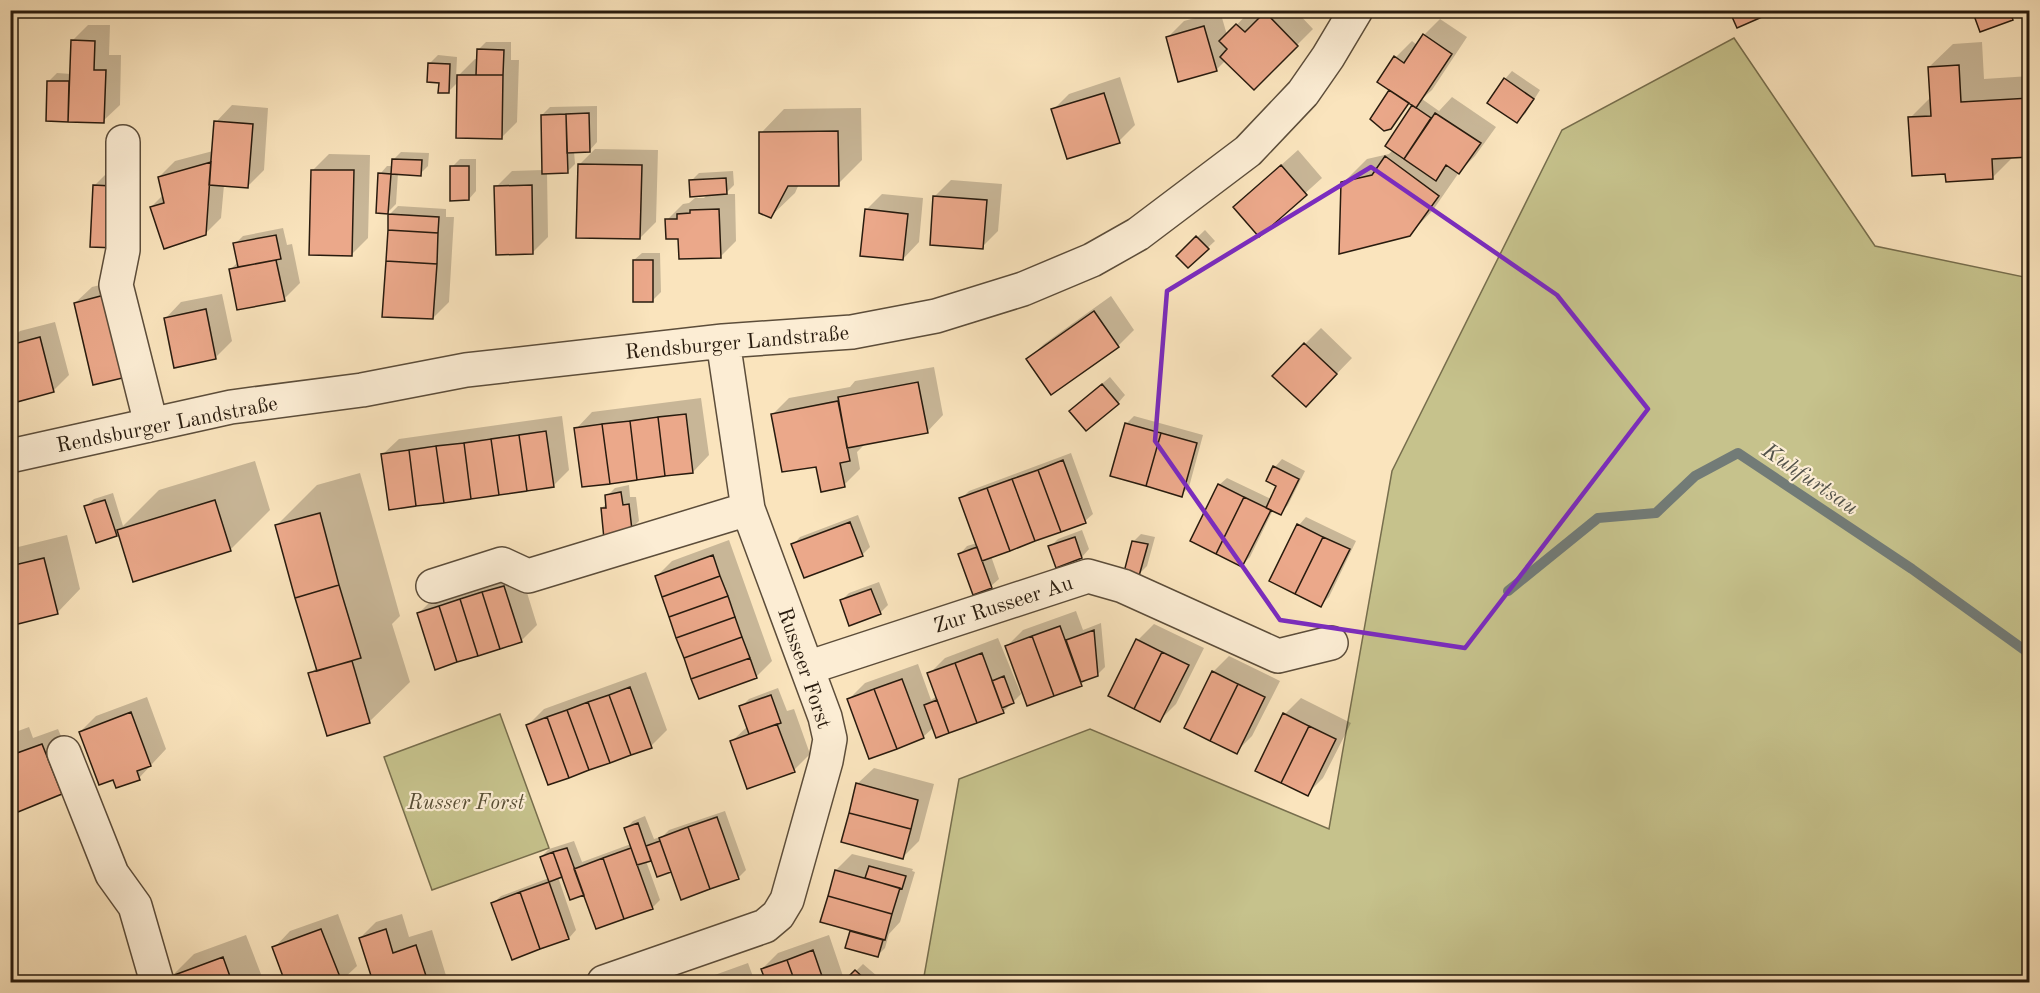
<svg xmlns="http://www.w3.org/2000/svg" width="2040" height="993" font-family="'Old Standard TT',serif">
<rect width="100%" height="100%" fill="#fae4bd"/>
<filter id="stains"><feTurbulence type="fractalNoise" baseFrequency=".00333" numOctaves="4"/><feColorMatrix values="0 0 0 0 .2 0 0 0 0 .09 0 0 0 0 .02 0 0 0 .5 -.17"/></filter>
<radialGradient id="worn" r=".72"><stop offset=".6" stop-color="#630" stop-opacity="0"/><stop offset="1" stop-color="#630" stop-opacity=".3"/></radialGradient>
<path fill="#c6c28c" stroke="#776e4d" stroke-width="1.5" d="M1734 38 1875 246 2029 278V982H923L959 779 1090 729 1329 829 1392 471 1562 130Z
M500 714 549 848 432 890 384 757Z"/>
<path fill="#0003" d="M1251 10H1255L1262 17 1268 10H1295L1313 29 1254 88 1226 60 1216 70 1168 37 1184 21 1220 11 1227 35Z
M1974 10H2021L2012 19Z
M1440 19 1467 37 1432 90 1422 99 1439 111 1452 97 1496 127 1475 156 1460 171 1433 210 1409 235 1343 183 1367 159 1389 154 1393 150 1413 106 1410 102 1390 128 1391 90 1396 57 1412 41 1417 45 1424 35Z
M88 25H110L109 55H121L120 105 103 121 48 120 49 81 57 73 71 74 72 41Z
M486 42H511V60H519L517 122 501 138 459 81 448 92 430 63 438 55 457 57 456 78 475 59H478V50Z
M1982 42 1984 79 2030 76V155L2014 156 1992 178 1947 172 1910 118 1931 97 1929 67 1953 44Z
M1512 71 1540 90 1525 114 1517 121 1505 79Z
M1120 77 1135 125 1119 141 1053 110 1069 94Z
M232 105 268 108 264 170 247 187 224 185 221 218 205 234 151 207 163 195 159 177 175 161 213 151 216 122Z
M597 106V142L590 150 574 151 575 164 567 172H547L548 237 532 253 496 187 512 171 543 170 542 115 550 107Z
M861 108 862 160 838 184H799L795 193 771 216 761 133 784 109Z
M595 149 658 150 656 222 640 238 579 165Z
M1298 150 1322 178 1259 235 1251 192Z
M401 152 429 153 428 166 420 174 398 173 396 204 388 212 380 174 387 166H393V160Z
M329 154 370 155 368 238 352 254 313 170Z
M460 159H476V191L469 199 452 167Z
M110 170 132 230 94 186Z
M733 171 734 185 725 194H735L736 241 720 257 679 237 667 220 683 204 689 203 695 198H704L708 194 691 181 699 173Z
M951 180 1002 184 998 231 982 247 935 196Z
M882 194 923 198 919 242 903 259 866 210Z
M398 206 446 209V217H454L449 302 433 318 390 214Z
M283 228 287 245 292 244 300 283 284 299 231 269 238 262 235 244 243 236Z
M1205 230 1215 241 1188 266 1178 256Z
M642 253H660L661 292 653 300 634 260Z
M128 278 147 359 75 303 92 287Z
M222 294 232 341 216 357 176 366 165 319 181 302Z
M1111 296 1134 330 1118 346 1052 393 1028 360 1044 344Z
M55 322 69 375 53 391 10 372V340L20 331Z
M1321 328 1352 358 1322 389 1305 344Z
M934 367 943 415 927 432 866 443 857 452 860 469 844 485 817 465 773 414 789 398 850 387 855 381Z
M1110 377 1125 395 1118 403H1079Z
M701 398 709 455 693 472 576 429 592 412Z
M562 416 569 470 553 486 382 455 399 439Z
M1134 416 1203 435 1189 487 1181 495 1126 424Z
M1071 453 1093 514 1085 521 991 556 999 579 991 586 974 593 960 554 967 546 977 543 961 499 969 491Z
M1282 459 1305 471 1288 505 1281 513 1273 510 1250 557 1242 565 1219 485 1227 478 1271 499 1278 485 1275 467Z
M255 461 270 510 230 550 119 531 116 535 86 506 94 499 113 493 123 526 159 490Z
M360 473 400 616 392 624 410 682 369 722 310 674 317 667 277 525 317 485Z
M629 485 630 497H636L639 521 631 529 602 508 607 503V496L615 488Z
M858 515 870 547 862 555 793 545 800 537Z
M1306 517 1356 541 1329 597 1321 605 1271 580 1299 525Z
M1082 530 1089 549 1082 557 1050 547 1058 539Z
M1141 534 1155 537 1147 566 1139 574 1133 542Z
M67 535 80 589 57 613 10 624V549Z
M729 540 772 661 756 677 656 577 672 561Z
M520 570 537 625 521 641 419 613 435 597Z
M879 582 888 605 880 613 841 601 849 593Z
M1076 611 1083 630 1101 623 1105 667 1097 675 1087 679 1081 684 1007 646 1023 630Z
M1154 624 1204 648 1176 704 1160 720 1138 640Z
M998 638 1021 694 1003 712 934 727 923 737 849 699 865 683 918 664 931 700 937 696 929 674 945 658Z
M1229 656 1280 681 1252 736 1236 752 1213 672Z
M646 672 667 730 651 746 528 725 544 709Z
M778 688 787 711 794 709 810 754 794 770 732 741 748 726 741 707 749 699Z
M147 697 166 749 139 778H114L80 732 96 716Z
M1301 698 1351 723 1323 778 1307 794 1285 714Z
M29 727 33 738 58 729 78 776 62 792 19 810 10 790V734Z
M874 768 934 784 919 841 903 857 857 784Z
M725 811 746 870 738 878 672 870 658 875 652 859 646 861 660 900 652 908 584 894 563 875 558 877 576 930 569 938 493 903 501 896 549 878 541 857 549 849 574 841 582 862 631 844 626 828 633 821 645 816 654 839 663 836 669 830Z
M852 854 913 869 912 871 915 872 900 922 889 934 885 948 877 956 851 932 853 930 822 921 836 870Z
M10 907 16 924 10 929Z
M338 914 357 966 340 982H287L274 948 290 931Z
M402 914 409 937 432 930 448 982H375L360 938 376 922Z
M246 935 264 982H172L170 978 194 954Z
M829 935 845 982H767L762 969 778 953Z
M748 963 755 982H696L698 981Z
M863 964 884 982H845Z
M151 974 154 982H129Z"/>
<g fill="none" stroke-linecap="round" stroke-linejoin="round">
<path stroke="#727b77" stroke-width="10" d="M1508 591 1598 518 1656 513 1695 476 1738 453 1912 569 2030 654"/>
</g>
<path fill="#eba88a" stroke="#281b0e" stroke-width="1.5" d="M1729 10H1778L1737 28Z
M1972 10H2009L2013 20 1980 32Z
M1265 12 1298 46 1254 90 1220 57 1227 49 1219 41 1236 24 1245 32Z
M1204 26 1217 71 1178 82 1166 37Z
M1423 34 1452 54 1416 108 1377 82 1394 56 1404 63Z
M71 40 95 41 94 70H106L104 123 68 122Z
M477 49 504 50 503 75H476Z
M428 63 450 64 449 93H438L439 83 427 82Z
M1959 65 1961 102 2030 98V157L1992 159 1993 179 1946 182 1945 174 1912 176 1908 117 1931 116 1928 67Z
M457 75H503L502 139 456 138Z
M1504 78 1534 99 1517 123 1487 103Z
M47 81H69L68 122 46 121Z
M1389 90 1409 103 1391 129 1384 131 1370 119Z
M1104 93 1120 143 1067 159 1051 109Z
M1412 105 1431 118 1404 159 1385 146Z
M589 113 590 152 567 153 566 114Z
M1435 113 1481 143 1459 174 1446 165 1436 181 1404 159Z
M566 114 568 173 542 174 541 115Z
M214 121 253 124 248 188 209 185Z
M838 131 839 186H788L771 218 759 213V132Z
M1385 156 1439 196 1410 236 1339 254 1341 182 1372 175Z
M392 159 422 160 421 176 391 174Z
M211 162 206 235 164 249 150 207 164 203 158 177Z
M578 164 642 165 640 239 576 238Z
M1281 165 1307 195 1259 237 1233 207Z
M450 166H469V200L450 201Z
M311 170H354L352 256 309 255Z
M378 173 391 174 388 214 376 213Z
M726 178 727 194 690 197 689 180Z
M93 185 112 186 117 248 90 247Z
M532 185 533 254 496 255 494 186Z
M933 196 987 200 983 249 930 245Z
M719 209 721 258 679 259 678 239H666L665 219H677V214L690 213V210Z
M865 209 908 214 903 260 860 256Z
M388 214 439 217 438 233 388 230Z
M388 230 438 233 437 264 386 261Z
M276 235 281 259 238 267 233 243Z
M1196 236 1209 249 1188 268 1176 256Z
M276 260 285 301 237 310 229 269Z
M633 260H653V302H633Z
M386 261 437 264 433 319 382 317Z
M112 293 131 376 93 385 74 303Z
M206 309 216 359 174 368 164 318Z
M1094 311 1119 347 1051 395 1026 359Z
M40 337 54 392 17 402 10 378V345Z
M1304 343 1337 374 1306 407 1272 376Z
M918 382 928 433 847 448 838 397Z
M1102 384 1119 404 1086 431 1069 411Z
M838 401 850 461 840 463 845 487 821 492 816 467 782 472 771 414Z
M686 414 693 473 665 476 658 417Z
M658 417 665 476 637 480 630 421Z
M630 421 637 480 610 484 602 424Z
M1125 423 1161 433 1146 486 1110 476Z
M602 424 610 484 582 487 574 428Z
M546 431 554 487 527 491 519 435Z
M1161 433 1197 443 1182 497 1146 486Z
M519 435 527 491 499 495 491 439Z
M491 439 499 495 471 499 464 443Z
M464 443 471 499 444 503 436 446Z
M436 446 444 503 416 506 409 450Z
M409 450 416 506 389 510 381 454Z
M1063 460 1086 523 1061 532 1038 470Z
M1273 466 1299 479 1281 515 1266 508 1276 486 1266 481Z
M1038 470 1061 532 1035 541 1012 479Z
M1012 479 1035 541 1010 551 987 488Z
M1218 484 1244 497 1216 554 1190 541Z
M987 488 1010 551 982 561 959 498Z
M621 492 623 505 629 504 632 530 604 539 601 508H606L605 495Z
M1244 497 1271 510 1242 567 1216 554Z
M105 500 117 536 96 543 84 506Z
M215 500 231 551 133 582 117 530Z
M320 513 339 585 295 598 275 525Z
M850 522 863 556 804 578 791 544Z
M1297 524 1323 537 1295 594 1269 581Z
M1075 537 1082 558 1056 568 1048 546Z
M1323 537 1350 549 1321 607 1295 594Z
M1132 541 1148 544 1139 576 1124 572Z
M977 547 992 588 973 595 958 554Z
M713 555 720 576 662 597 655 576Z
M44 558 58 614 10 626V566Z
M720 576 728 596 669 617 662 597Z
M339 585 361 658 317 671 295 598Z
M504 586 522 642 500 649 482 592Z
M871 589 881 614 849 626 840 600Z
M482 592 500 649 478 656 460 599Z
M728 596 735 617 676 638 669 617Z
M460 599 478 656 457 662 439 606Z
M439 606 457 662 435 670 417 613Z
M735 617 742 637 684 658 676 638Z
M1060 626 1082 686 1054 696 1032 636Z
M1094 630 1098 676 1081 682 1066 640Z
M1032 636 1054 696 1027 706 1005 646Z
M742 637 750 658 691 679 684 658Z
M1136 639 1162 652 1134 709 1108 696Z
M1162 652 1189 665 1160 722 1134 709Z
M982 653 1004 713 977 723 955 663Z
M750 658 757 678 699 699 691 679Z
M352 661 370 723 327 736 308 673Z
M955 663 977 723 949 733 927 673Z
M1212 671 1238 684 1210 741 1184 728Z
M1004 676 1014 703 1002 708 992 681Z
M902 679 924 738 897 749 874 689Z
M1238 684 1265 697 1237 754 1210 741Z
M630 687 652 748 631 755 609 695Z
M874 689 897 749 869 759 847 699Z
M609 695 631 755 610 763 588 702Z
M771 695 781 723 749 734 739 706Z
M937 700 949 733 936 738 924 705Z
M588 702 610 763 589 770 567 710Z
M567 710 589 770 569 778 547 717Z
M131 712 151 766 137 771 140 780 116 788 113 780 99 785 79 732Z
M1283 713 1309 726 1281 783 1255 771Z
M547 717 569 778 548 785 526 725Z
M777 724 795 772 747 789 730 741Z
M1309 726 1336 739 1308 796 1281 783Z
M13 742 17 753 42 744 62 794 18 812 10 794V743Z
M856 783 918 800 911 829 849 813Z
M849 813 911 829 903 859 841 842Z
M717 817 739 879 710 889 688 827Z
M638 823 651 861 637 865 624 828Z
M688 827 710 889 681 900 659 838Z
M660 841 671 872 657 877 646 846Z
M567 848 584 895 570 900 553 852Z
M631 848 653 909 624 919 603 858Z
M553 852 562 877 549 882 540 857Z
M603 858 624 919 596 929 574 869Z
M869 866 906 876 902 889 865 878Z
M835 870 900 888 892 914 828 896Z
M549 882 569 939 540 949 520 892Z
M520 892 540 949 512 960 491 903Z
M828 896 892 914 885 940 820 922Z
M321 929 342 982H285L272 947Z
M386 929 393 953 416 945 428 982H373L359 938Z
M850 931 883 940 878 957 845 948Z
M813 950 824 982H795L787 960Z
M223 957 232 982H171L169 977Z
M787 960 795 982H766L761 969Z
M855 970 868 982H843Z"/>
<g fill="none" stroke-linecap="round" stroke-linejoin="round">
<g stroke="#5c4d3a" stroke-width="36">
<path id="minor" d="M123 142V250L116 285 151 424
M10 456 231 407 362 390 466 370 723 341 852 332 936 316 1023 289 1092 260 1138 234 1248 151 1303 93 1328 57 1356 10
M433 586 502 564 528 576 748 509
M807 668 1088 576 1123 586 1278 656 1331 643
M64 753 112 874 135 906 157 982
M604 982 765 926 778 915 787 900 826 761 830 739 825 717 748 509 723 341"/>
</g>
<use href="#minor" stroke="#fcedd4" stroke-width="33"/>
</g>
<path fill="none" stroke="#7b2cbf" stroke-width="4.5" stroke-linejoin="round" d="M1371 167 1557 295 1648 409 1465 648 1280 620 1155 441 1167 291Z"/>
<g text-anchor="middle" stroke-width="4.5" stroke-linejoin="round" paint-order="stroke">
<g font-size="21" fill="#281b0e" stroke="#fcedd4">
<text transform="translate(737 342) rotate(-5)" y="7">Rendsburger Landstraße</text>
<text transform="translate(167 424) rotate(-11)" y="7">Rendsburger Landstraße</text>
<text transform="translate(1003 604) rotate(-18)" y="7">Zur Russeer Au</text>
<text transform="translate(805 668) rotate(71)" y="7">Russeer Forst</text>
</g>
<g font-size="21" font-style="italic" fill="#574d34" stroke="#fcedd4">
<text x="466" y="809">Russer Forst</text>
</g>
<g font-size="22" font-style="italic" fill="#53534b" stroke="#fcedd4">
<text transform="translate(1811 478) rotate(34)" y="8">Kuhfurtsau</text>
</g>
</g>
<rect width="2040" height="993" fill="none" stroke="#fae4bd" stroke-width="36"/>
<rect x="12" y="12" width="2016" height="969" fill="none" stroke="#281b0e" stroke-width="3"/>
<rect x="18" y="18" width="2004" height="957" fill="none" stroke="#281b0e" stroke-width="1.5"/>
<rect width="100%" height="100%" filter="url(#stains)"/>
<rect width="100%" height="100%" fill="url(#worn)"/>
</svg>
